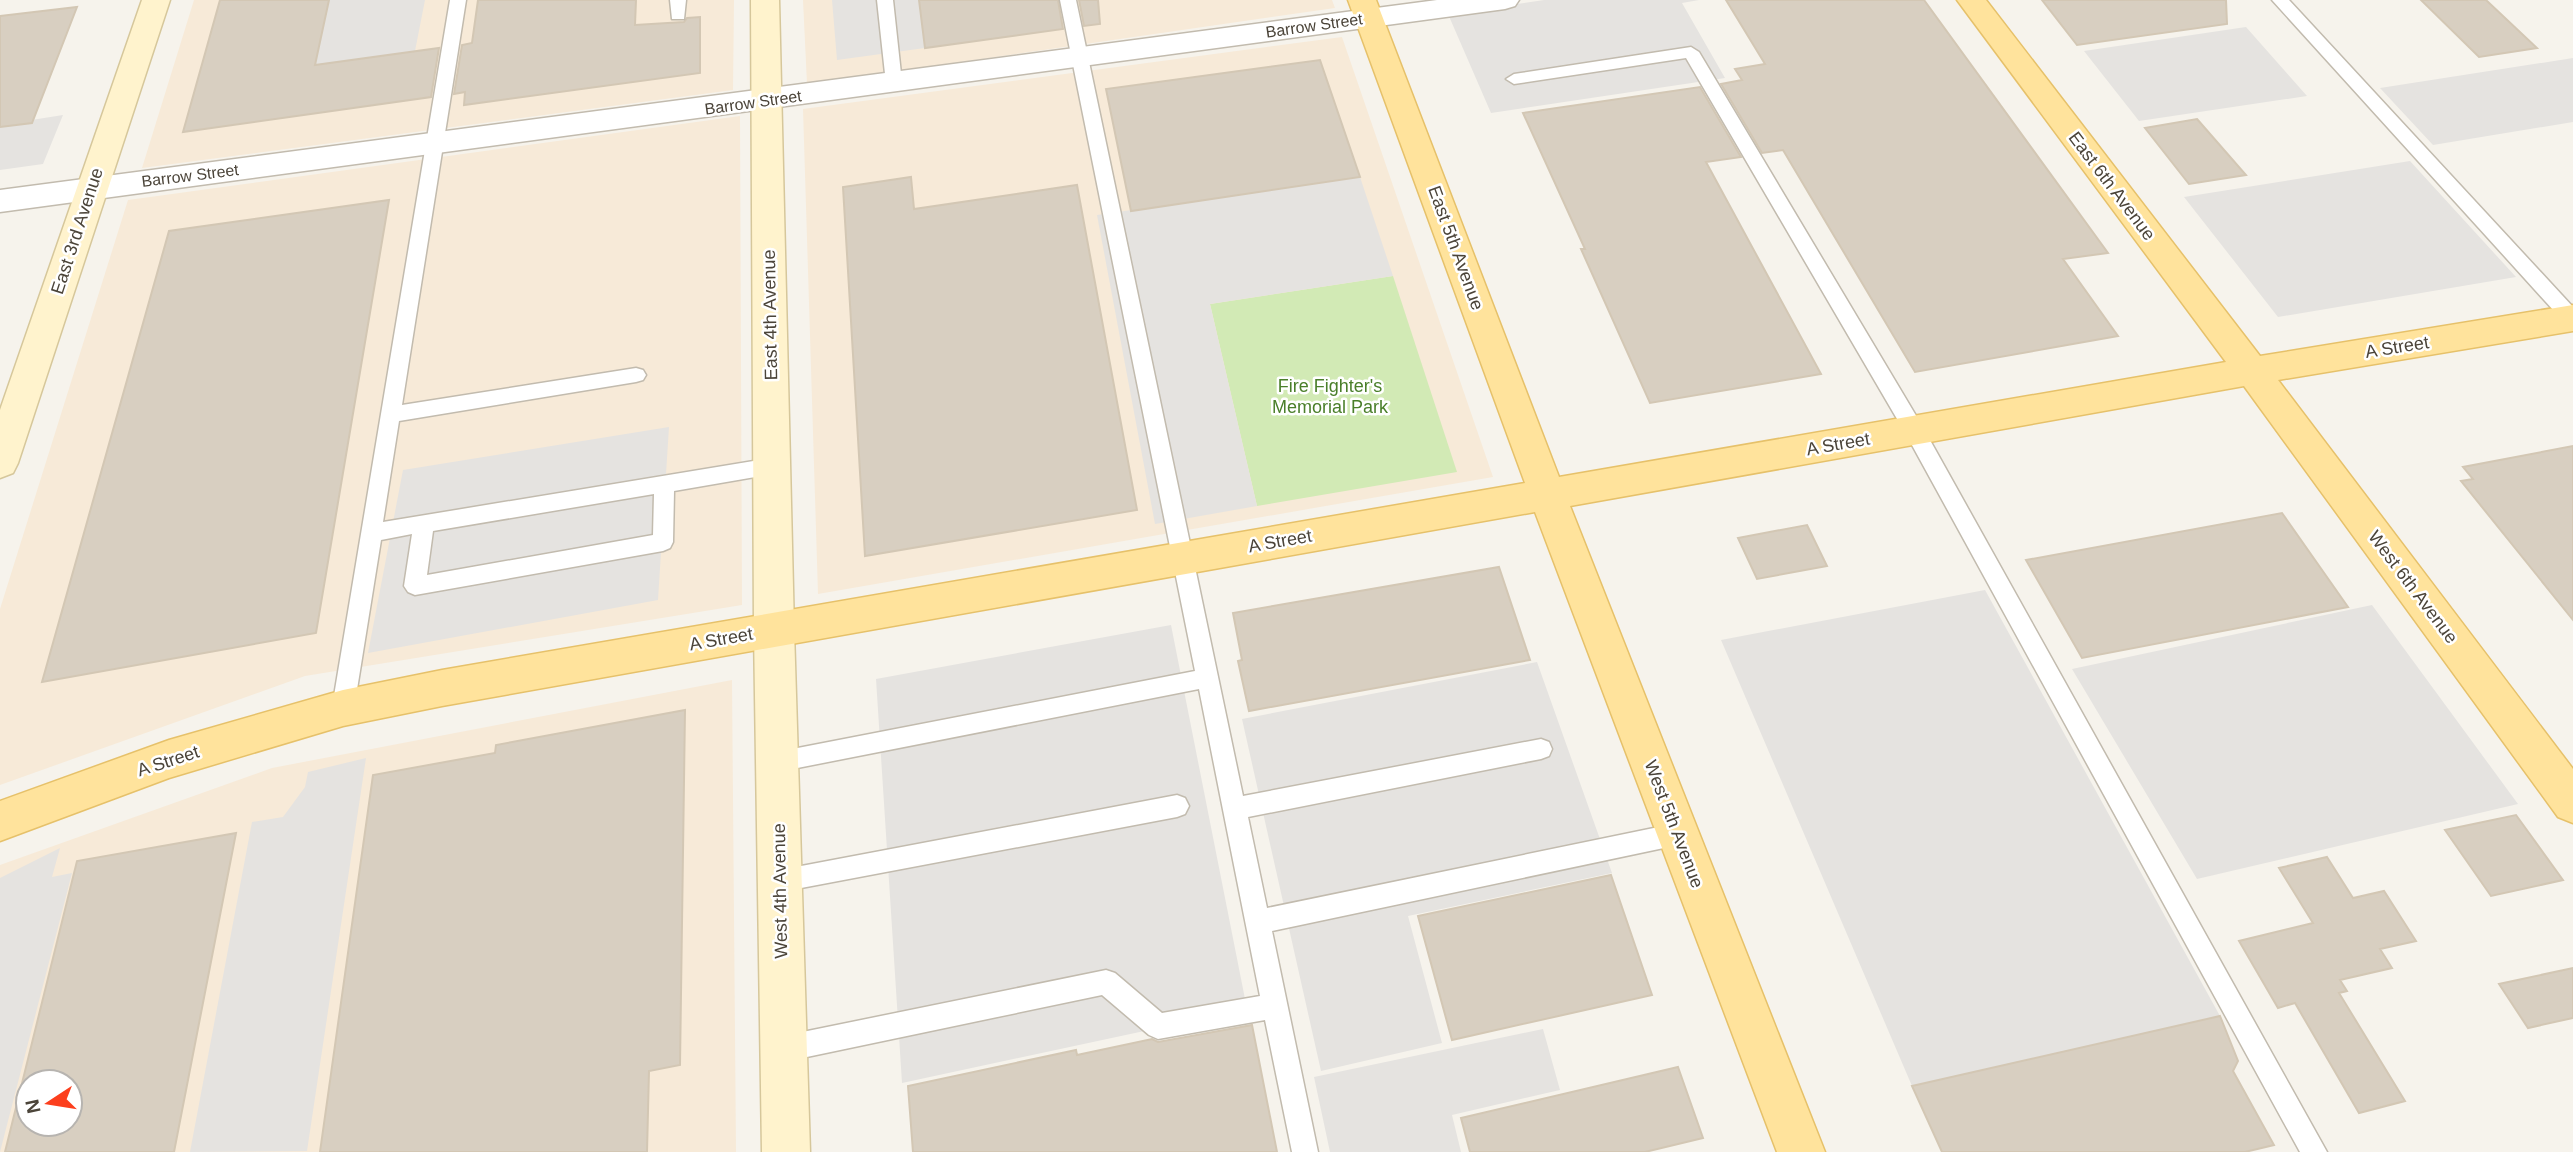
<svg xmlns="http://www.w3.org/2000/svg" width="2573" height="1152" font-family="Arial,sans-serif">
<rect width="100%" height="100%" fill="#f6f3ec"/>
<path fill="#f7ead8" fill-rule="evenodd" d="M194 0H734L733 90 142 168Z
M803 0H1332L1335 8 807 84Z
M1342 37 1493 477 818 594 803 109Z
M740 116 742 605 305 676 0 785V609L128 200Z
M732 680 736 1152H0V865L272 768ZM28 1082H70V1124H28Z"/>
<path fill="#d2eab5" d="M1393 276 1457 472 1257 506 1210 304Z"/>
<path fill="#e5e3e0" d="M329 0H425L415 51 315 65Z
M832 0H919L925 48 837 60Z
M1544 0H1699L1682 3 1725 78 1491 113 1448 14Z
M2246 27 2307 96 2139 121 2084 51Z
M2573 58V122L2433 145 2380 88Z
M63 115 43 164 0 170V125Z
M2410 161 2516 277 2278 317 2184 197Z
M1360 177 1393 276 1210 304 1257 506 1155 524 1097 215Z
M669 427 658 600 368 653 403 470Z
M1985 590 2220 1016 1912 1086 1721 640Z
M2372 605 2518 804 2197 879 2072 669Z
M1171 625 1247 1009 902 1083 876 679Z
M1537 662 1612 873 1408 916 1442 1043 1321 1071 1242 719Z
M366 758 307 1151 190 1152 252 822 283 817 305 787 308 772Z
M60 848 52 877 72 873 0 1152V878Z
M1543 1029 1560 1090 1452 1115 1461 1152H1330L1314 1077Z"/>
<path fill="#d8cfc1" stroke="#d3c7b4" stroke-width="2" fill-rule="evenodd" d="M220 0H329L315 65 439 48 431 97 183 132Z
M478 0H636L635 25 684 22 687 18 700 17V73L464 105 465 92 454 94 462 45 472 43Z
M919 0H1058L1063 29 925 48Z
M1079 0H1098L1100 24 1084 26Z
M1726 0H1924L2108 253 2063 259 2118 336 1915 372 1783 150 1762 153 1721 84 1742 80 1735 69 1765 64Z
M2042 0H2226L2227 24 2077 45Z
M2421 0H2486L2537 48 2479 57Z
M77 7 32 123 0 127V16Z
M1320 60 1360 177 1131 211 1106 89Z
M1700 87 1741 157 1706 162 1821 374 1650 403 1581 249H1585L1523 113Z
M2197 119 2246 175 2189 184 2145 128Z
M911 177 914 209 1077 185 1137 510 865 556 843 187Z
M389 200 316 633 42 682 169 231Z
M2573 446V620L2461 481 2473 479 2463 467Z
M2282 513 2348 607 2082 658 2026 560Z
M1807 525 1827 566 1757 579 1738 538Z
M1499 567 1530 660 1249 711 1238 661 1242 660 1233 613Z
M685 710 680 1065 649 1071 647 1152H320L373 775 495 753 496 745Z
M2516 815 2563 880 2491 896 2445 830Z
M236 833 174 1152H5L77 861ZM28 1082H70V1124H28Z
M2327 857 2353 898 2384 891 2416 941 2380 949 2392 968 2340 980 2347 991 2339 993 2405 1101 2359 1113 2295 1003 2278 1008 2239 941 2313 923 2279 868Z
M1611 875 1652 995 1452 1040 1418 916Z
M2573 968V1018L2528 1028 2499 984Z
M2220 1016 2238 1061 2233 1071 2274 1145 2245 1152H1942L1912 1086Z
M1252 1025 1277 1152H913L908 1086 1076 1050 1077 1055 1152 1039 1158 1042Z
M1678 1067 1703 1138 1645 1152H1470L1461 1118Z"/>
<g fill="none" stroke-linecap="round" stroke-linejoin="round">
<g stroke="#c2bbae" stroke-width="3">
<path id="service" d="M450 0H466L402 405 636 368 643 370 646 375 643 380 636 382 399 421 383 522 772 458 779 460 782 466 779 472 772 474 674 491 673 542 670 548 663 551 415 595 408 592 404 586 412 534 381 540 354 708 351 715 343 718 335 715 332 708ZM654 494 653 535 427 575 433 531Z
M670 0H686L684 19H672Z
M877 0H893L902 83 894 88 886 83Z
M1060 0H1076L1243 796 1541 739 1549 742 1552 749 1549 756 1541 759 1248 817 1267 908 1678 823 1686 826 1690 834 1686 842 1678 845 1272 931 1318 1152H1292L1265 1020 1158 1039 1149 1035 1102 995 783 1062 774 1058 770 1049 774 1040 783 1036 1106 970 1115 973 1162 1013 1260 996 1199 689 777 772 769 769 766 762 769 755 777 752 1195 671Z
M2272 0H2289L2573 307V325L2565 323Z
M1691 47 1699 52 1921 424 2327 1152H2300L1907 436 1686 58 1514 84 1506 79 1514 74Z
M1177 795 1185 798 1189 806 1185 814 1177 817 780 892 772 889 768 881 772 873 780 870Z"/>
</g>
<g stroke="#c2bbae" stroke-width="3">
<path id="minor" d="M1437 0H1519L1515 6 1505 9 0 212V190Z"/>
</g>
<g stroke="#d6c79b" stroke-width="3">
<path id="secondary" d="M142 0H170L18 463 13 473 0 478V410Z
M751 0H779L794 630 810 1152H762L754 630Z"/>
</g>
<g stroke="#e6c16a" stroke-width="3">
<path id="primary" d="M1348 0H1376L1559 477 2226 362 1957 0H1986L2260 356 2573 305V331L2278 380 2573 769V823L2558 817 2244 386 1570 506 1825 1152H1777L1535 512 442 706 343 726 169 778 0 841V801L169 740 343 690 442 670 1525 483Z"/>
</g>
<use href="#service" fill="#fff" fill-rule="evenodd"/>
<use href="#minor" fill="#fff" fill-rule="evenodd"/>
<use href="#secondary" fill="#fff3cd" fill-rule="evenodd"/>
<use href="#primary" fill="#ffe39c" fill-rule="evenodd"/>
</g>
<g text-anchor="middle" stroke-width="5" stroke-linejoin="round" paint-order="stroke">
<g font-size="16" fill="#4b4439" stroke="#fff">
<text transform="translate(1314 25) rotate(-8)" y="6">Barrow Street</text>
<text transform="translate(753 102) rotate(-8)" y="6">Barrow Street</text>
<text transform="translate(190 175) rotate(-7)" y="6">Barrow Street</text>
</g>
<g font-size="18" fill="#4b4439" stroke="#fff">
<text transform="translate(2112 186) rotate(53)" y="6">East 6th Avenue</text>
<text transform="translate(77 231) rotate(-72)" y="6">East 3rd Avenue</text>
<text transform="translate(1456 248) rotate(70)" y="6">East 5th Avenue</text>
<text transform="translate(770 315) rotate(-91)" y="6">East 4th Avenue</text>
<text transform="translate(2397 347) rotate(-9)" y="6">A Street</text>
<text transform="translate(1838 444) rotate(-10)" y="6">A Street</text>
<text transform="translate(1280 541) rotate(-10)" y="6">A Street</text>
<text transform="translate(2413 587) rotate(53)" y="6">West 6th Avenue</text>
<text transform="translate(721 639) rotate(-10)" y="6">A Street</text>
<text transform="translate(168 761) rotate(-18)" y="6">A Street</text>
<text transform="translate(1674 824) rotate(69)" y="6">West 5th Avenue</text>
<text transform="translate(780 891) rotate(-91)" y="6">West 4th Avenue</text>
</g>
<g font-size="18" fill="#4a7f2a" stroke="#fff">
<text x="1330" y="392">Fire Fighter's<tspan x="1330" dy="21">Memorial Park</tspan></text>
</g>
</g>
<g transform="translate(49 1103) rotate(258)"><circle r="33" fill="#ffffff" stroke="#b7b4b0" stroke-width="2"/>
<path d="M0-5L12 26L0 18L-12 26Z" fill="#fc3f1d"/>
<text y="-10" font-size="19" font-weight="bold" text-anchor="middle" fill="#4b4439">N</text>
</g>
</svg>
